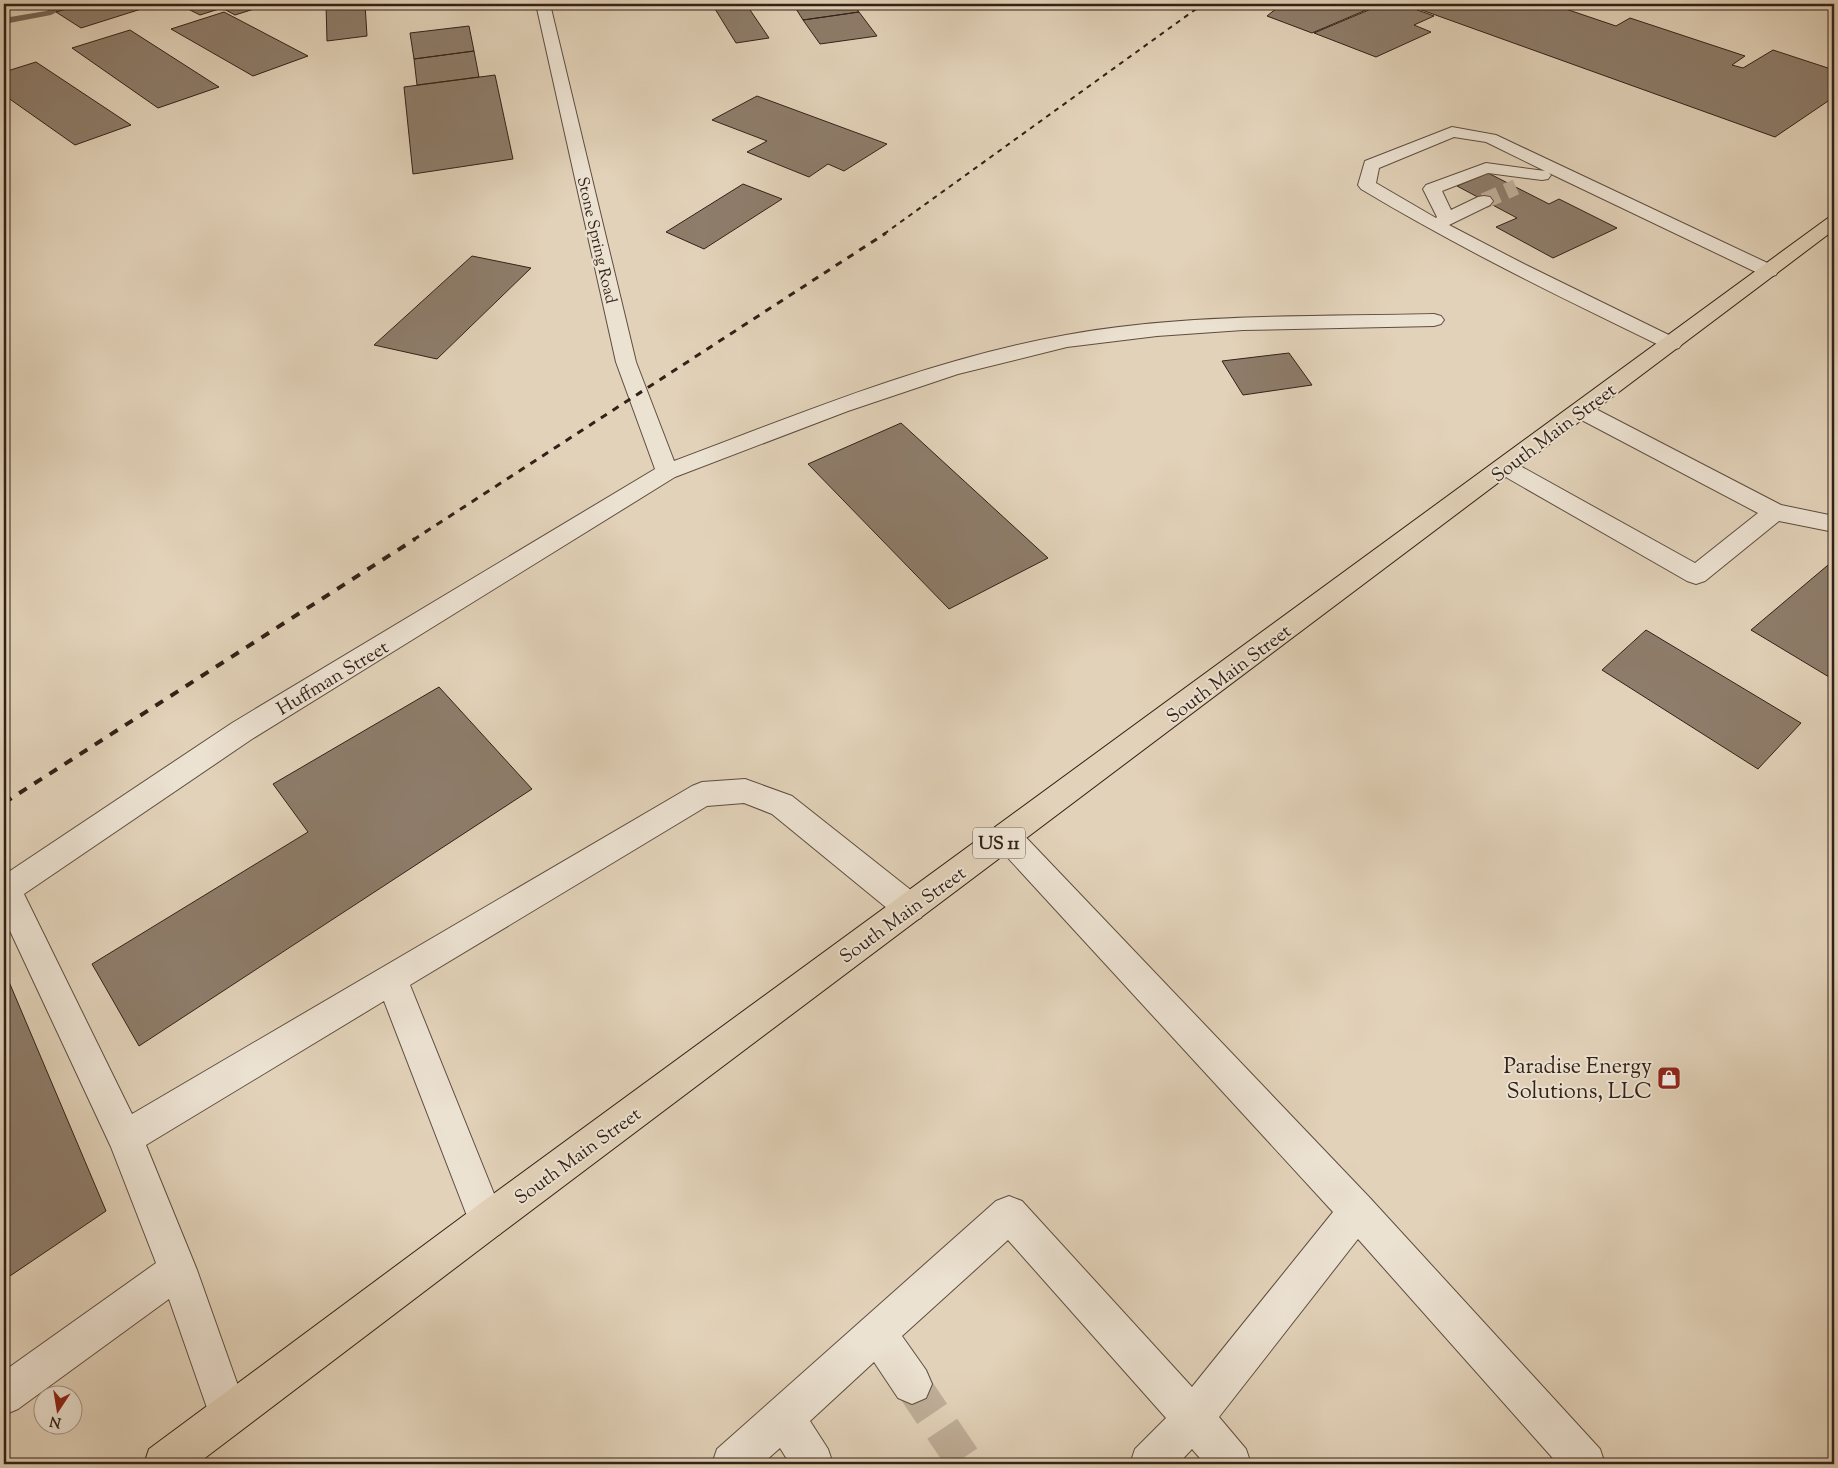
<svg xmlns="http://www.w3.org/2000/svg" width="1838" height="1468" font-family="'Sorts Mill Goudy',serif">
<rect width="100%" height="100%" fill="#e2d2b9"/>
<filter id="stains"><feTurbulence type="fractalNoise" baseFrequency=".004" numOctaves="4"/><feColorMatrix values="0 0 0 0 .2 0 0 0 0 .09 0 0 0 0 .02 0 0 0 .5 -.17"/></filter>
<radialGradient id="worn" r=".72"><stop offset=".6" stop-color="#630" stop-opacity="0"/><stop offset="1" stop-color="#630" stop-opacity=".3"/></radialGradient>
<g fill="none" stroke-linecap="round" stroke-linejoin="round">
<path fill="#786757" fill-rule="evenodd" d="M62 4H73L51 15 4 24V18L46 11Z"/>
</g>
<path fill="#8e7d6b" stroke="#322117" d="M84 4H157L81 28 56 12Z
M178 4H270L235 15 222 8 200 15Z
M326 4H365L367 36 327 41Z
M428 4H461L428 8Z
M712 4H746L769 38 736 43Z
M793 4H853L859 12 803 20Z
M1282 4H1380L1312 33 1267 16Z
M1383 4H1401L1434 16 1414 25 1431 32 1376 57 1314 33Z
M1405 4H1551L1616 26 1630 18 1745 56 1732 65 1743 68 1773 50 1834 70V97L1775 137Z
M224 12 308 56 253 76 171 29Z
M859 12 877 36 820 44 803 20Z
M469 26 474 51 414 59 410 33Z
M130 30 219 87 158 108 72 48Z
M474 51 479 77 417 85 414 59Z
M36 62 131 125 75 145 4 95V72Z
M495 75 513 159 413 174 404 87Z
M757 96 887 144 844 171 828 164 809 177 747 152 767 141 712 120Z
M1488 173 1549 204 1559 199 1617 228 1553 258 1496 227 1517 218 1457 186Z
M743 184 782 199 704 249 666 232Z
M472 256 531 268 437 359 374 345Z
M1289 353 1312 385 1243 395 1222 361Z
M901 423 1048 558 949 609 808 464Z
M1834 560V680L1751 630Z
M1646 630 1801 723 1758 769 1602 670Z
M439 687 532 789 139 1046 92 964 308 832 273 784Z
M4 970 106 1211 4 1280Z"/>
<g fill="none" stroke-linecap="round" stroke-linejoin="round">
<path stroke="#bfaf99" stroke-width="16" stroke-dasharray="16 8" stroke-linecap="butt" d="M1484 201 1516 187"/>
<path stroke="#bfaf99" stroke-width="36" stroke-dasharray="36 18" stroke-linecap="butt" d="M912 1384 966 1464"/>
<g stroke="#5e4d40" stroke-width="2">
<path id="minor" d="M536 4H550L636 362 674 461C802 413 931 359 1066 335 1187 313 1312 317 1434 314L1441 316 1444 320 1441 324 1434 326 1243 330 1157 336 1067 347 958 374 848 411 675 477 252 739 24 894 132 1114 692 786 702 782 745 779 792 796 921 898 925 908 921 918 910 922 899 918 772 814 744 803 707 806 410 985 505 1221 500 1234 487 1239 474 1234 384 1001 146 1145 197 1270 248 1414 242 1428 228 1434 214 1428 169 1299 18 1409 4 1415V1371L156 1263 111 1147 4 918V875L232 723 655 469 616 362Z
M1452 127 1496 135 1776 267 1778 271 1776 275 1769 277 1762 275 1549 173 1551 175 1548 179 1542 180 1488 173 1442 191 1451 210 1478 197 1484 196 1490 197 1493 201 1490 205 1449 225 1524 264 1679 340 1682 344 1679 348 1672 350 1665 348C1562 298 1459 248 1361 189L1358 185 1365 161ZM1454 137 1486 142 1545 171 1486 163 1426 185 1423 189 1437 217 1436 218 1376 183 1379 168Z
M1582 404 1590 406 1781 505 1834 516V532L1779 521 1705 581 1696 584 1687 581 1497 472 1494 467 1497 462 1505 460 1513 462 1695 563 1758 513 1574 416 1571 411 1574 406Z
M1007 824 1017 828 1370 1198 1600 1449 1605 1464H1558L1358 1239 1219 1417 1246 1449 1251 1464H1205L1192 1449 1178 1464H1130L1135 1449 1166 1418 1008 1240 902 1336 926 1370 932 1384 926 1398 912 1404 898 1398 874 1362 810 1421 828 1449 833 1464H790L780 1448 762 1464H712L717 1449 996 1201 1009 1196 1022 1201 1192 1387 1333 1212 997 846 992 837 997 828Z"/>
</g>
<g stroke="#322117" stroke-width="2">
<path id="major" d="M1834 217V230L500 1234 197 1464H144L149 1449 474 1208 1828 218Z"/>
</g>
<use href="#minor" fill="#ece2d2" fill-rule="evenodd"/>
<use href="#major" fill="#e2d2b9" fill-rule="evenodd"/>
<path stroke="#322117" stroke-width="2" stroke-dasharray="5 5" stroke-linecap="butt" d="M884 234 1203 4"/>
<path stroke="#322117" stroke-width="3" stroke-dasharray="7 7" stroke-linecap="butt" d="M413 540 886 233"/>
<path stroke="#322117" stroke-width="4" stroke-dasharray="9 9" stroke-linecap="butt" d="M4 803 415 539"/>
</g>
<defs>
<g id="shop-square" transform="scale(1.25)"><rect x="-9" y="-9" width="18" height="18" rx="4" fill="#8f2418" stroke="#ece2d2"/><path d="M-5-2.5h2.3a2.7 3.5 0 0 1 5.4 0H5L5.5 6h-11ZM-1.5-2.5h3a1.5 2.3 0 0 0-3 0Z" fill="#fff"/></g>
</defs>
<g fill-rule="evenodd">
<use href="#shop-square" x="1669" y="1078"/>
</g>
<g text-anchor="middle" stroke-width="4" stroke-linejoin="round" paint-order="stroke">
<g font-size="16" fill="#322117" stroke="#ece2d2">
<text transform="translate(598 240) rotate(77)" y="6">Stone Spring Road</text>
</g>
<rect fill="#ece2d2" stroke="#6a5b4f" stroke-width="1" x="973" y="827.5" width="52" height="31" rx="4"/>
<g font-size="18" font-weight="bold" fill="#322117">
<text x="999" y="849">US 11</text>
</g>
<g font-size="19" fill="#322117" stroke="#ece2d2">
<text transform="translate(1553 432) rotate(-37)" y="7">South Main Street</text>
<text transform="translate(1228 673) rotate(-37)" y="7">South Main Street</text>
<text transform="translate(332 677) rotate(-31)" y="7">Huffman Street</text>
<text transform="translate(902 914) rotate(-36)" y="7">South Main Street</text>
<text transform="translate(577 1155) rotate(-36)" y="7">South Main Street</text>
</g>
<g font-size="22" fill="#322117" stroke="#ece2d2" text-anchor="end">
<text x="1652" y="1073">Paradise Energy<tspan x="1652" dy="25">Solutions, LLC</tspan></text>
</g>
</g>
<rect width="1838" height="1468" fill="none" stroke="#e2d2b9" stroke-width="20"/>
<rect x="5" y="5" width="1828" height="1458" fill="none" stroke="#322117" stroke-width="2.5"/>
<rect x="10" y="10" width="1818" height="1448" fill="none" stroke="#322117"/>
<g transform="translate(58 1410) rotate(192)"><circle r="24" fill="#ece2d2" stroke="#a29587"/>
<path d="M0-4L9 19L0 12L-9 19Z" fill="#8f2418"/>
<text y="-8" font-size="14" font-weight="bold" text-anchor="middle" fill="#322117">N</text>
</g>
<rect width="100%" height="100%" filter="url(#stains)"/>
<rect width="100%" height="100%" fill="url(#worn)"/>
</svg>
